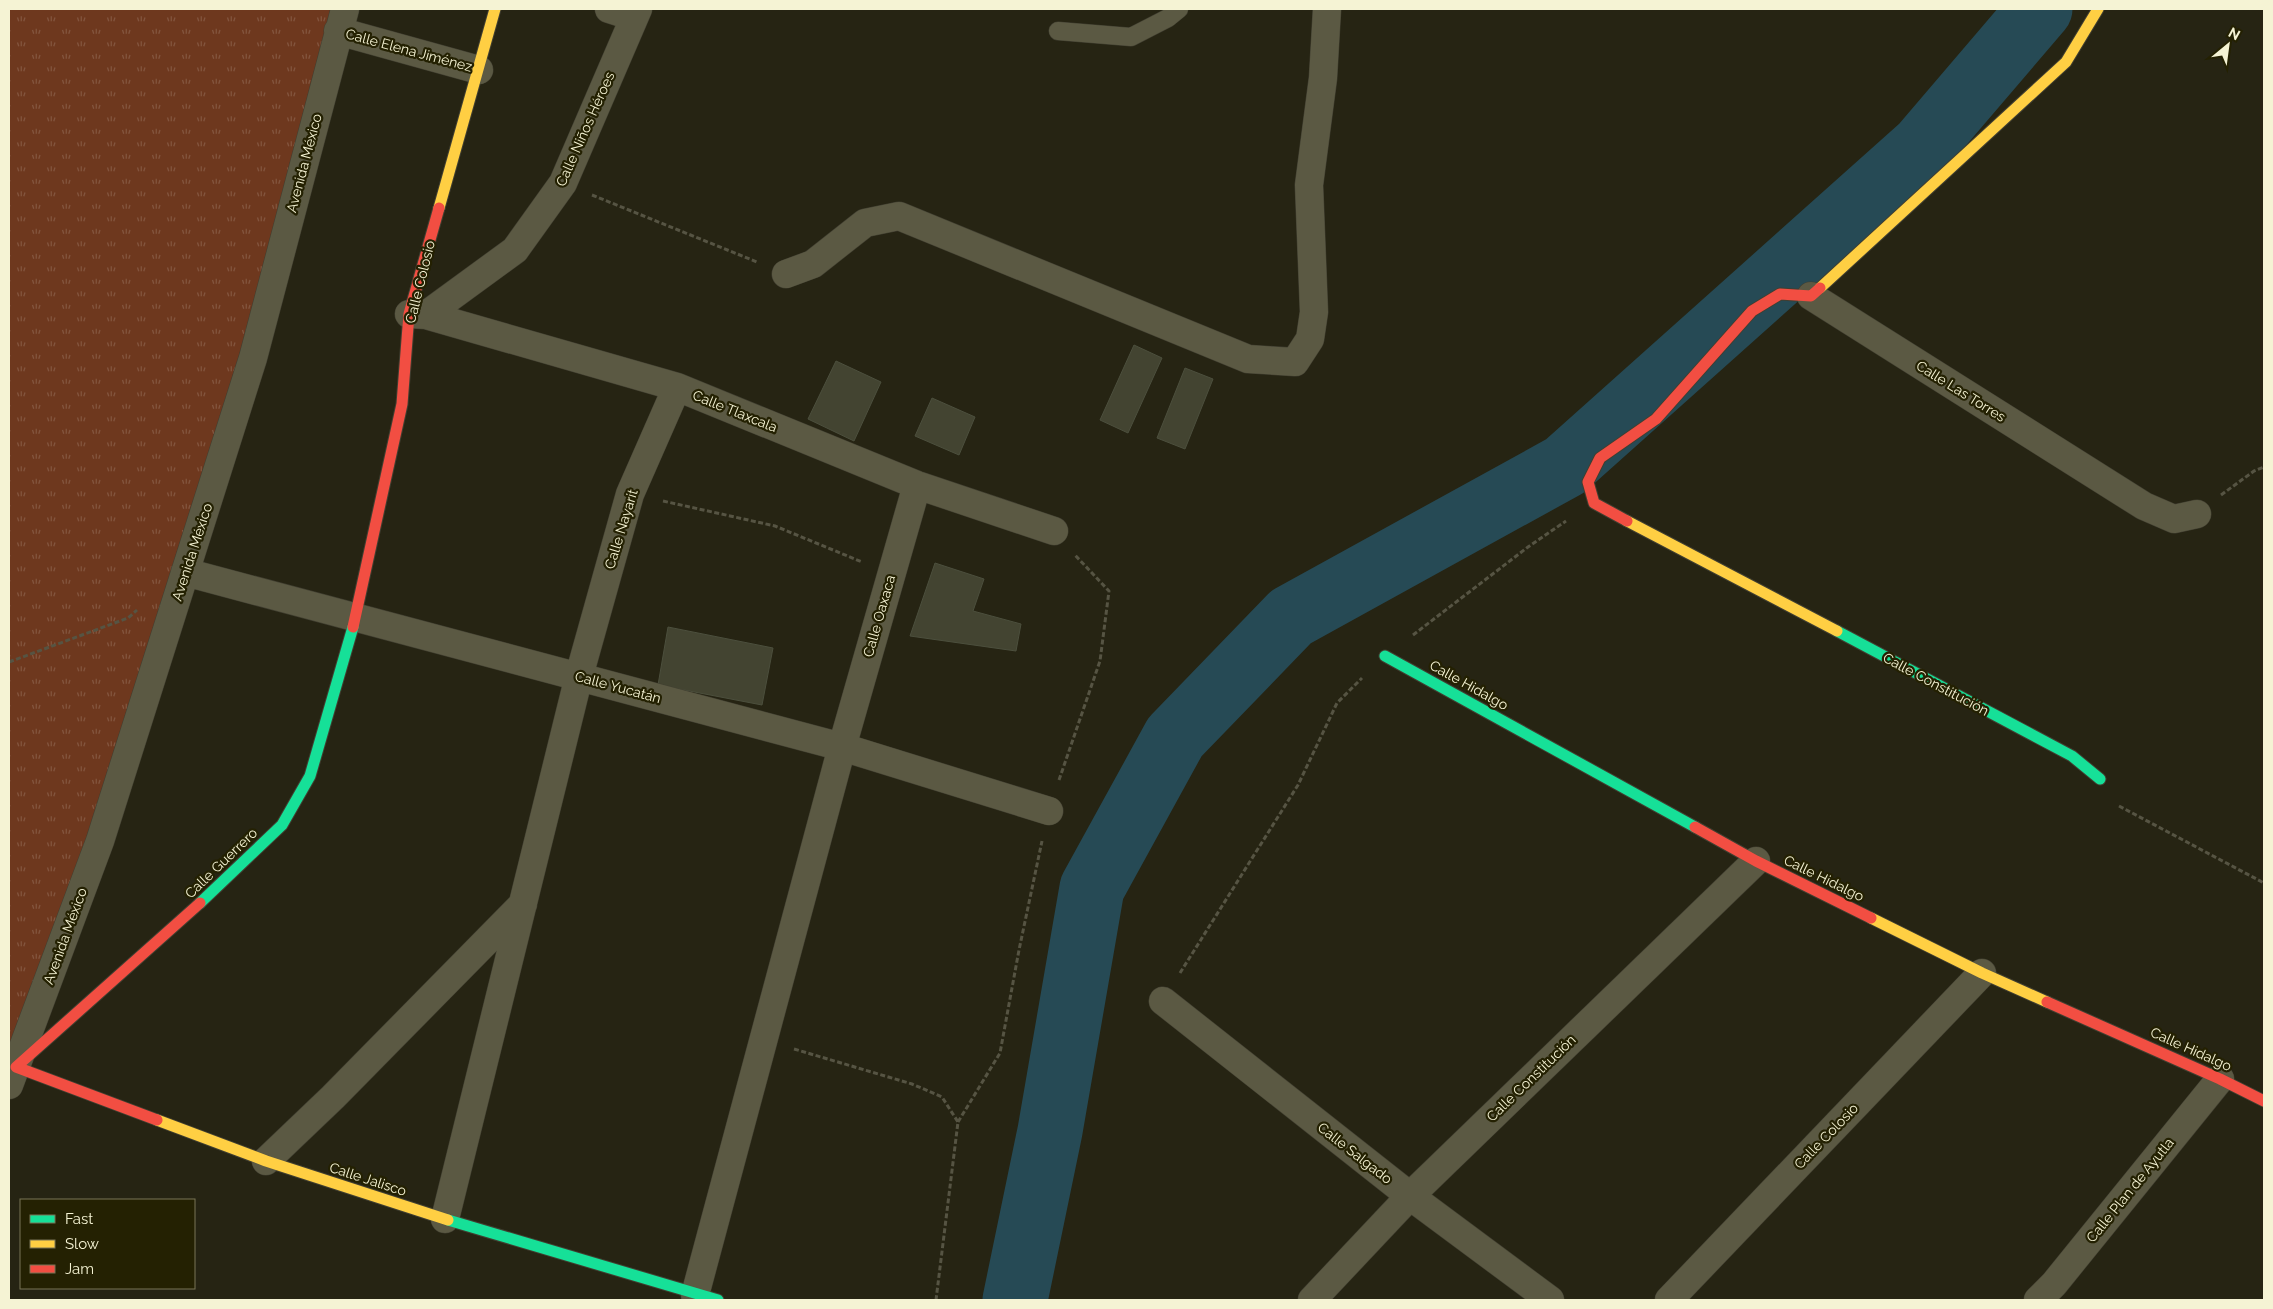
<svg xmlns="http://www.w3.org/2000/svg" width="2273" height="1309" font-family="Raleway,sans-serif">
<defs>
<pattern id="grass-tufts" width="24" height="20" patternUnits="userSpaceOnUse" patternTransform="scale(1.25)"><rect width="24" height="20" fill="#6e381e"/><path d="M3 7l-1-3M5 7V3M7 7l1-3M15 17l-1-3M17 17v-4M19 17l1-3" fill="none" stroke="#83553e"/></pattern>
</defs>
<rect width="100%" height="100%" fill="#262413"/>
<path fill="url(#grass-tufts)" d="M9 9H345L253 358 9 1085Z"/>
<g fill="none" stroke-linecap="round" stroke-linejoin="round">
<path stroke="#264a55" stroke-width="65" d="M1015 1300 1050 1131 1092 888 1175 737 1291 617 1565 466 1922 147 2040 9"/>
</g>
<path fill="#434431" stroke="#4c4f3d" d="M1134 345 1162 358 1128 433 1100 420Z
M836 361 881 382 854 441 808 419Z
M1185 368 1213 379 1185 449 1157 438Z
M932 398 975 417 959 455 915 436Z
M935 563 984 579 973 611 1021 624 1016 651 910 636Z
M668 627 773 648 762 705 658 685Z"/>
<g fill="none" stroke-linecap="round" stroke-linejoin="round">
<g stroke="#413f31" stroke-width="19">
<path id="lane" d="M1058 31 1131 37 1168 18 1179 9"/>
</g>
<g stroke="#413f31" stroke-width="29">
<path id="street" d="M609 9 634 17
M338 31 479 70
M786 274 813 264 865 223 899 216 1248 359 1295 362 1310 339 1314 312 1309 185 1323 78 1327 9
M1811 296 2144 506 2174 519 2197 514
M409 314 426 315 677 387 917 485 1054 531
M426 315 515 250 563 183 638 9
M185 572 842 747 1049 811
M1163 1001 1410 1196 1550 1300
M9 1085 100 841 253 358 345 9
M266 1161 333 1097 523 904
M445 1219 579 676 607 576 630 494 677 387
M695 1295 842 747 917 485
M1312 1300 1410 1196 1756 861
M1669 1300 1982 973
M2038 1300 2054 1284 2220 1079"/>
</g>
<g stroke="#413f31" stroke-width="13">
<path id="fast" d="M1837 631 2072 756 2100 779
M1385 656 1695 827
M200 903 282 825 310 776 353 627
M448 1220 718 1300"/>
</g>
<g stroke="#413f31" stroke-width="13">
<path id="slow" d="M439 208 495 9
M1820 288 2066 62 2098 9
M1627 521 1837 631
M1871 918 1982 973 2047 1002
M157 1120 266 1161 448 1220"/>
</g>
<g stroke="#413f31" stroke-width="13">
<path id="jam" d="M1627 521 1594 503 1588 482 1600 458 1656 419 1752 311 1780 294 1811 296 1820 288
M353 627 402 404 409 314 439 208
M1695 827 1756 861 1871 918
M2047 1002 2220 1079 2264 1101
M157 1120 16 1067 200 903"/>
</g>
<path stroke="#565443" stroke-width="3" stroke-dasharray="5 2.5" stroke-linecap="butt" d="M592 195 757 262
M2221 495 2254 471 2264 467
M663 501 775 526 862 562
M1413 635 1528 547 1566 521
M9 662 128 618 137 610
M1059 780 1100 661 1109 591 1074 554
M2119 806 2264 883
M1180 973 1298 785 1337 703 1362 678
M794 1049 912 1084 942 1097 958 1122 936 1300
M958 1122 1000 1053 1019 950 1042 841"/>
<use href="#lane" stroke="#5b5943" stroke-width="18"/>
<use href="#street" stroke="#5b5943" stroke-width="28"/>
<use href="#fast" stroke="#16e098" stroke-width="11"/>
<use href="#slow" stroke="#ffcf43" stroke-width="11"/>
<use href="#jam" stroke="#f24e42" stroke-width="11"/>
</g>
<g text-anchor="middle" stroke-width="4.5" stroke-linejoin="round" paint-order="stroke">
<g font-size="14" fill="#f5f3d4" stroke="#242102">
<text transform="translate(409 50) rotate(15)" y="5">Calle Elena Jiménez</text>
<text transform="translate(585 129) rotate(-66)" y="5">Calle Niños Héroes</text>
<text transform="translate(304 163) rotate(-75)" y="5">Avenida México</text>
<text transform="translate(420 282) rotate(-76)" y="5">Calle Colosio</text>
<text transform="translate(1961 391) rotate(32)" y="5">Calle Las Torres</text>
<text transform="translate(735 411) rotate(22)" y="5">Calle Tlaxcala</text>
<text transform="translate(621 529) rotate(-73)" y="5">Calle Nayarit</text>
<text transform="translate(192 552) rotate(-72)" y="5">Avenida México</text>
<text transform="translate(879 616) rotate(-74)" y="5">Calle Oaxaca</text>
<text transform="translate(1936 684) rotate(28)" y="5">Calle Constitución</text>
<text transform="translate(1469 685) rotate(29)" y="5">Calle Hidalgo</text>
<text transform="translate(618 687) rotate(15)" y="5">Calle Yucatán</text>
<text transform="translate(221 863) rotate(-44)" y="5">Calle Guerrero</text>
<text transform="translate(1824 878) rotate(26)" y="5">Calle Hidalgo</text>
<text transform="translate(65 936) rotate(-70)" y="5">Avenida México</text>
<text transform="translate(2191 1049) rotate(24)" y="5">Calle Hidalgo</text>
<text transform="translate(1531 1078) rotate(-44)" y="5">Calle Constitución</text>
<text transform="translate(1826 1136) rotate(-46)" y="5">Calle Colosio</text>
<text transform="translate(1355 1153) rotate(38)" y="5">Calle Salgado</text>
<text transform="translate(368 1179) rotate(18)" y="5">Calle Jalisco</text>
<text transform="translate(2130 1190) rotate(-51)" y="5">Calle Plan de Ayutla</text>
</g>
</g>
<rect width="2273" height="1309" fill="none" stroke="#f5f3d4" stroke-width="20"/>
<rect x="20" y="1199" width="175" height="90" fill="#242102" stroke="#787556"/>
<rect x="30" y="1215" width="25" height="8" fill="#16e098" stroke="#787556"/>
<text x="65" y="1224" font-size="15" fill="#f5f3d4">Fast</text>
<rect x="30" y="1240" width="25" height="8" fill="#ffcf43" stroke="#787556"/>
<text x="65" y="1249" font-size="15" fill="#f5f3d4">Slow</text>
<rect x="30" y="1265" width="25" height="8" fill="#f24e42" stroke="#787556"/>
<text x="65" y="1274" font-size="15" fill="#f5f3d4">Jam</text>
<g transform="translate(2228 45) rotate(29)" stroke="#242102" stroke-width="4" paint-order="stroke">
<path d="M0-4L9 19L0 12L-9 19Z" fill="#f5f3d4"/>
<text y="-8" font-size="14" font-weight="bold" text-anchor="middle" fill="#f5f3d4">N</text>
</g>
</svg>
